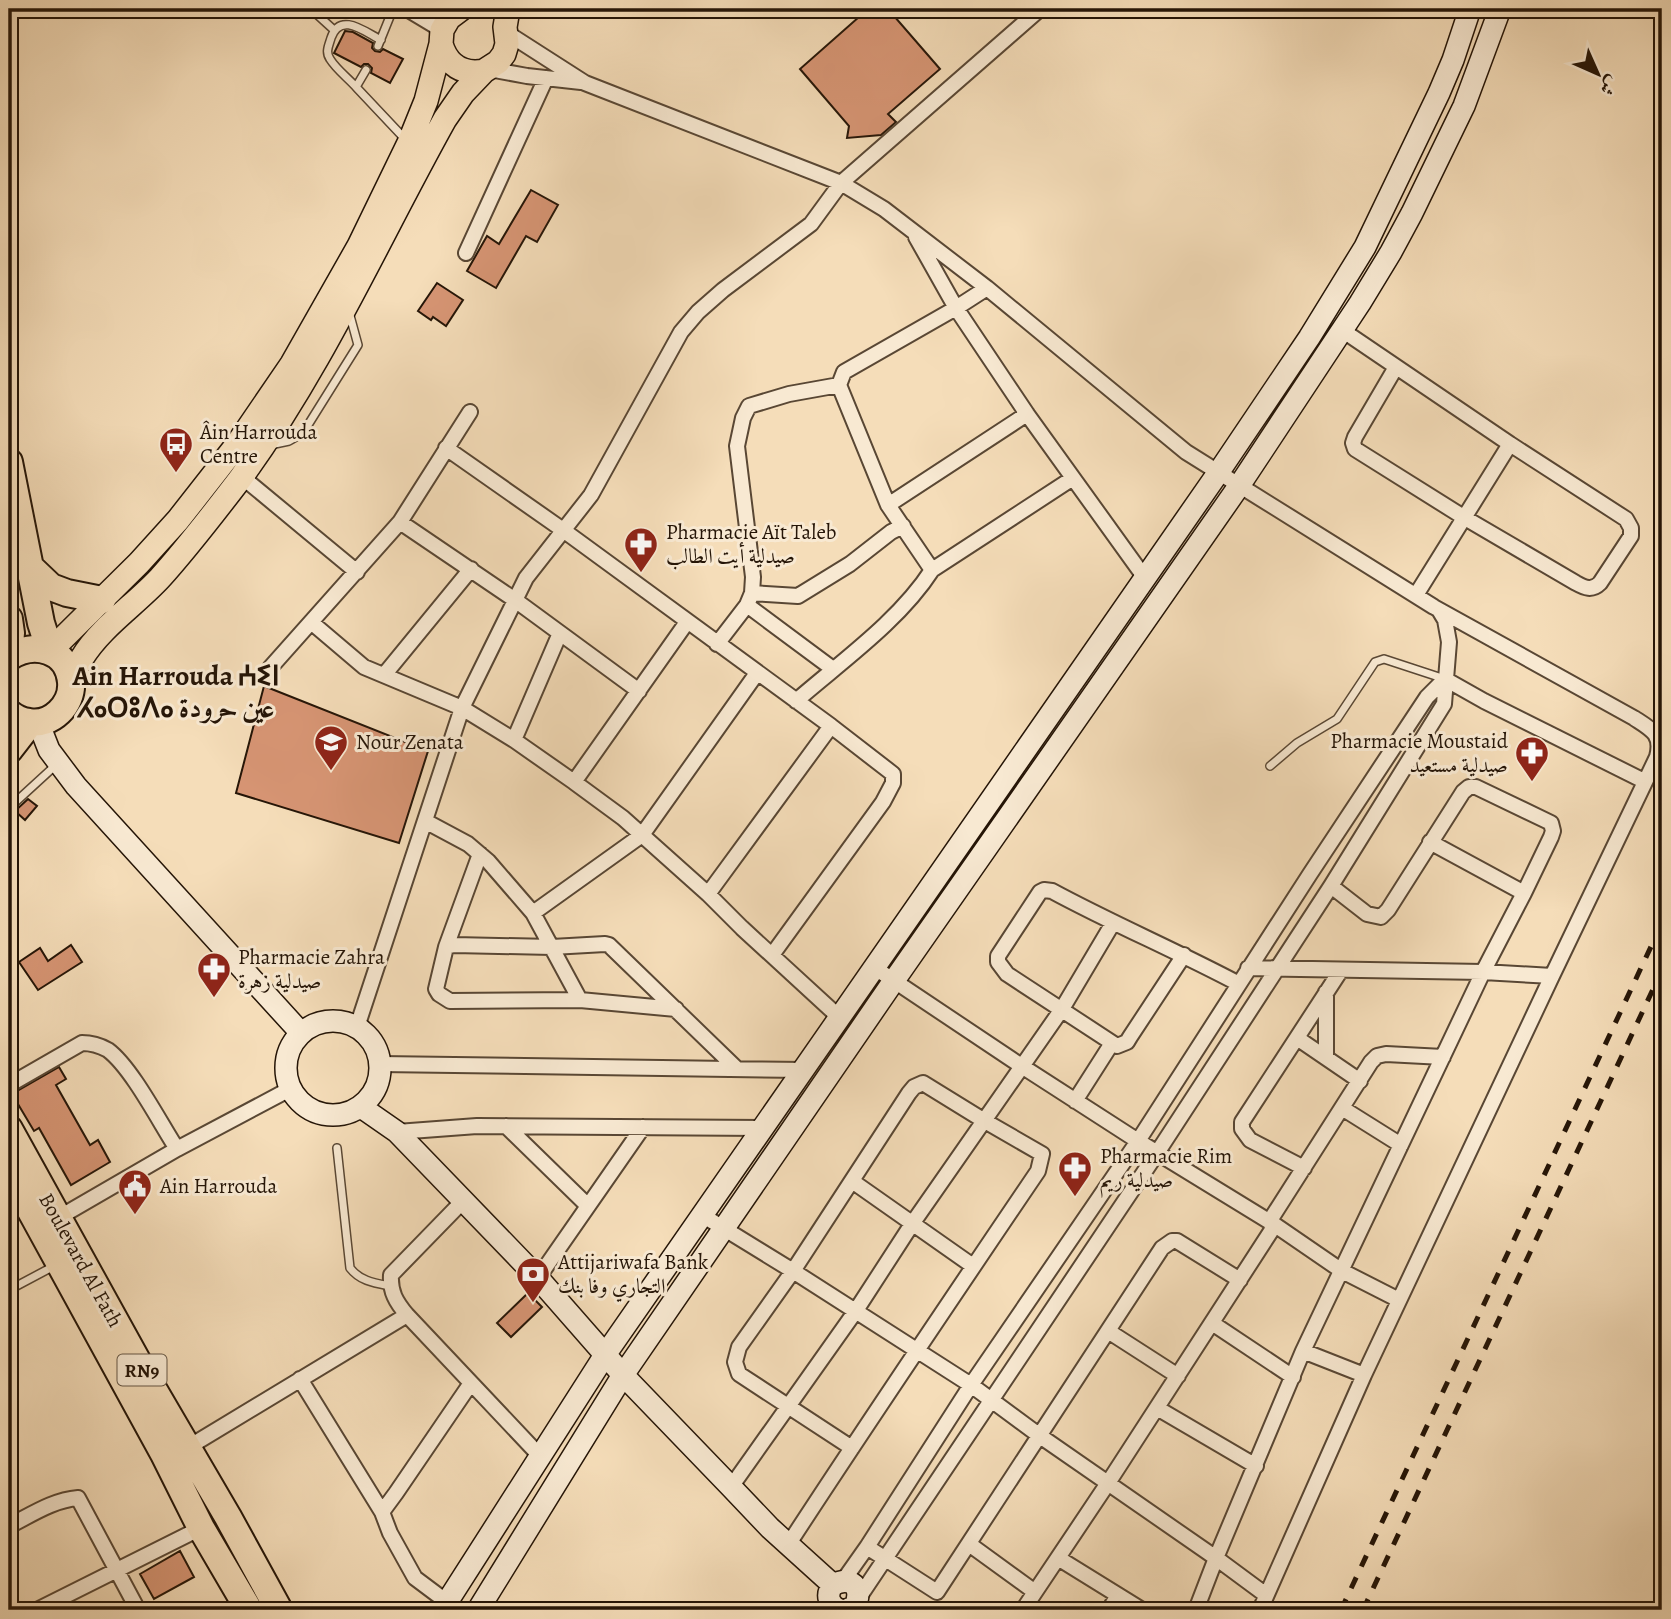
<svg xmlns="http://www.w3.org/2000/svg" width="1671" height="1619" font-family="Alegreya,Amiri,'Noto Sans Tifinagh',serif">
<rect width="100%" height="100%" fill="#f5ddb9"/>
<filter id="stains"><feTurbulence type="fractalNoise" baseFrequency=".00286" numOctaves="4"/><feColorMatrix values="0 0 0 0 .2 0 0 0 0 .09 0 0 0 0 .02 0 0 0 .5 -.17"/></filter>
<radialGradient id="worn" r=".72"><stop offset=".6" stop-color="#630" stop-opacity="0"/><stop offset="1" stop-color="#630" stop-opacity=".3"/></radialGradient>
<path fill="#d79574" stroke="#251507" stroke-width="2" d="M868 9H888L940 69 888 114 896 122 881 135 847 138 849 126 800 69Z
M345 31 353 32 373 43 372 48 375 51 380 52 383 49 403 59 390 83 371 73 372 68 368 64H364L361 67 334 53Z
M531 190 558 205 537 242 526 236 496 288 467 271 487 236 499 244Z
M437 283 463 300 446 326 433 317 431 320 418 311Z
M264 686 428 751 399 843 236 793Z
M28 799 37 806 25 820 15 811Z
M71 945 82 962 38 990 19 962 40 948 48 961Z
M59 1067 66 1079 56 1085 90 1145 98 1140 110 1162 71 1185 39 1128 34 1131 12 1094Z
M528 1293 542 1307 511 1337 497 1323Z
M180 1551 194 1577 154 1599 140 1574Z"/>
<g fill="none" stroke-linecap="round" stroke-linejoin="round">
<g stroke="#594734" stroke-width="10">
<path id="lane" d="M311 9 334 30
M378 46 393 9
M366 70 356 87 405 139
M356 87C348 78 336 69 330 59 325 52 329 45 331 38 340 11 365 32 381 40
M270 445 289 441 303 433 358 345 349 312
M1270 766 1297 743 1337 719 1375 662 1384 659 1445 679
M9 808 57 764
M337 1148 350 1268C360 1281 374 1283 390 1286
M9 1290 56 1265"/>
</g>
<g stroke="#594734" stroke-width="18">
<path id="street" d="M407 9 442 30
M507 33 585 83 841 183 884 209 987 288 1186 452 1434 607 1634 718C1651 729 1663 734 1657 757L1552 976 1364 1375 1260 1610
M489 69 527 76 581 82
M916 237 956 308 1027 414 1145 578
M466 253 546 78
M1342 330 1510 444 1626 519 1631 528V536L1600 583C1592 591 1585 588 1576 583L1465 518 1355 449 1353 443 1355 437 1396 367
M446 448 563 530 831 726 893 774V783L883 802 772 955
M241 476 357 572
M888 505 1027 414
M400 522 515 600 639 691
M932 570 1073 478
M752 593 798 596 850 564 891 532 903 526
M1416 595 1510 444
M747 605 833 669
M311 622 364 667 462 708 514 740 574 782 623 818 708 894 742 928 840 1018
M717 644 747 605 752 593 753 577 737 446 743 418 749 406 789 394 839 385
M270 668 400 522 470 412
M384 675 471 569
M1445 679 1484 701 1644 781
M796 701C842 661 899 621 932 570L888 505 839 385 844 372 956 308 987 288
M514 740 560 633
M574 782 687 622
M425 821 468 844 488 861 533 913 580 1000
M1430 842 1524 893
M480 854 446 947 436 989 439 994 450 1001 580 1000 676 1009
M708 894 831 726
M533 913 642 835 757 673
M446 947 454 945 552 947 605 944 609 945 737 1069
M1184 955 1130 1037 1127 1042 1117 1046 1007 974 998 962V956L1040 892 1044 890 1052 891C1113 924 1177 951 1239 984
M875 968 1017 1063 1138 1141 1275 1225 1342 1271 1399 1300
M1248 968 1483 972 1552 976
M357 1027 462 708 526 578 591 495 681 332 698 312 723 290 811 224 841 183 1040 9
M1297 1038 1360 1081
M1326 1057V992
M380 1064 804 1070
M9 1085 82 1043C92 1043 99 1045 108 1050 132 1068 160 1123 177 1149
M1075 1101 1112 1043
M1342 1108 1401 1145
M506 1126 588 1206
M397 1132 477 1126 763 1128
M1304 1168 1250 1140 1242 1129V1122L1341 970
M852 1181 973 1266
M463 1201 391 1275C390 1292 396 1302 407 1315L540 1456
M702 1215 793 1271 971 1385 1040 1436 1216 1558 1266 1595
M58 1218 177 1149 290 1089
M1269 1222 1371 1062 1377 1056 1386 1054 1443 1057
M538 1278 643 1127
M1212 1323 1293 1377
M1108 1331 1178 1376
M1303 1351 1364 1375
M300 1379 382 1512
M1157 1408 1256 1466
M187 1448 407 1315
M731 1487 855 1312 912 1224 1062 1009 1113 923
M9 1526C31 1515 53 1500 78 1498L138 1610
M969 1544 1035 1592
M788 1545C870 1419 954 1295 1038 1171L1042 1154 983 1120 923 1083 914 1087 909 1093 793 1271 739 1347 735 1362 739 1374 852 1448
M867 1547 937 1592 1162 1248 1172 1241H1177L1240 1280
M1058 1558 1142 1610
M843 1581 867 1547 971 1385 1138 1141 1310 874 1427 697 1445 679
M858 1599 1157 1153 1331 886 1444 704 1449 642 1445 620 1439 610
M447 1602 415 1578 390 1533 382 1512 396 1493 471 1383
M37 1610 201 1528
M1023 1610 1108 1483 1275 1225
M1109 1610 1118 1595
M1196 1610 1216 1558 1303 1351 1483 972 1524 893 1551 837 1553 831 1551 823 1476 787H1469L1463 792 1388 910 1381 917 1367 914 1331 886"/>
</g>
<g stroke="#251507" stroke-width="24">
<path id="secondary" d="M38 722 49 750 76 786 301 1033
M286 1068a47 47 0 1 1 94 0a47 47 0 1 1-94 0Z
M361 1107 397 1132 538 1278 623 1375 731 1487 770 1528 833 1585
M442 1610 605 1355 1218 473 1309 338 1365 247 1439 93 1453 60 1470 9
M478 1610 623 1375 893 982 1239 486 1360 303 1391 252 1412 213 1464 106 1500 9
M840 1610C829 1606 825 1595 833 1585 850 1575 864 1587 855 1606L847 1610"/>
</g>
<g stroke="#251507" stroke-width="26">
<path id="primary" d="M441 44C447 65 463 75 484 71
M50 651 139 563 178 520 236 446 292 364 359 246 409 143 426 101 441 44 442 30 449 18 461 9
M71 682C75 674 78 665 82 658 101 627 135 605 160 578 188 547 214 513 240 479 323 365 377 241 445 119L463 93 484 71 498 62 504 54 507 44 505 27 508 9"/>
</g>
<g stroke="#251507" stroke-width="30">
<path id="highway" d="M9 462 41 623 50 651
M30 567 51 587 67 593 102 600
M9 619 11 633 9 653
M9 657C34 641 68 649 71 682 73 705 51 726 29 722 21 721 15 718 9 713
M9 750 30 723
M9 1129 145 1375 228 1517 279 1610
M9 1171 164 1454 201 1528 249 1610"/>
</g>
<use href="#lane" stroke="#f8e9d2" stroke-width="7"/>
<use href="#street" stroke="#f8e9d2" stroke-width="14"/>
<use href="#secondary" stroke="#f8e9d2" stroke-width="21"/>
<use href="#primary" stroke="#f5ddb9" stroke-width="23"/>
<use href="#highway" stroke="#f5ddb9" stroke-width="26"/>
<path stroke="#251507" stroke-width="5" stroke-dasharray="12 12" stroke-linecap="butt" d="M1341 1610 1662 923
M1363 1610 1662 970"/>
</g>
<defs>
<g id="bus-pin" transform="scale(1.75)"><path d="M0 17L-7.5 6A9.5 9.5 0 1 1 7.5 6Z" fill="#8f2418" stroke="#f8e9d2"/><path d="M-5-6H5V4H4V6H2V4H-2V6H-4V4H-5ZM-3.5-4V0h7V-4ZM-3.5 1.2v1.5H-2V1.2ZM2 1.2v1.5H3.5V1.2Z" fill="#fff"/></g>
<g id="pharmacy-pin" transform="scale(1.75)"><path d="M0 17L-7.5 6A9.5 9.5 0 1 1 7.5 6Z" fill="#8f2418" stroke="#f8e9d2"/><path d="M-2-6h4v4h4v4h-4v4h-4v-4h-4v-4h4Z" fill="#fff"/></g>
<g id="school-pin" transform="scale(1.75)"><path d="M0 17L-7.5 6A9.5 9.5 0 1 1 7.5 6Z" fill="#8f2418" stroke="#f8e9d2"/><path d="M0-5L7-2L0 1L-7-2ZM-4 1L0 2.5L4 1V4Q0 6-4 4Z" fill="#fff"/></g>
<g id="civic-pin" transform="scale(1.75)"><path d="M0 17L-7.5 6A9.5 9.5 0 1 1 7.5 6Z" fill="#8f2418" stroke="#f8e9d2"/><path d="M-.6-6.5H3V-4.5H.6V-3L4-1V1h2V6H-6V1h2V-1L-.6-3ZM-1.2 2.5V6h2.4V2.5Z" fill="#fff"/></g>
<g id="bank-pin" transform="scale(1.75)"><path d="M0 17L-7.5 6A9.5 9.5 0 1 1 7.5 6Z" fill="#8f2418" stroke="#f8e9d2"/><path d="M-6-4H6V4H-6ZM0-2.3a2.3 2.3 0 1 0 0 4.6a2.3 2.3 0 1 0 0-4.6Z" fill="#fff"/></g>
</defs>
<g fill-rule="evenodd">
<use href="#bus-pin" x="176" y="444"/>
<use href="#pharmacy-pin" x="641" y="544"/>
<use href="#school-pin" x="331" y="742"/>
<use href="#pharmacy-pin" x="1532" y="753"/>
<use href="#pharmacy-pin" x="214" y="969"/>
<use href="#pharmacy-pin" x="1075" y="1168"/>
<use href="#civic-pin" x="135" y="1186"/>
<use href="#bank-pin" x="533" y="1274"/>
</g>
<g text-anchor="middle" stroke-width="6" stroke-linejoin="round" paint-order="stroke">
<rect fill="#f8e9d2" stroke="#645544" stroke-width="2" x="117.5" y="1354.5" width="49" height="31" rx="5"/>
<g font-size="19" font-weight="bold" fill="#251507">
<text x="142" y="1377">RN9</text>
</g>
<g font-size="21" fill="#251507" stroke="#f8e9d2" text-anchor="start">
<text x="200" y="439">Âin Harrouda<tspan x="200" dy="24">Centre</tspan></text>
<text x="666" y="539">Pharmacie Aït Taleb<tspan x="666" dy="24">صيدلية أيت الطالب</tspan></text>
<text x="1508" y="748" text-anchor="end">Pharmacie Moustaid<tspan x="1508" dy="24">صيدلية مستعيد</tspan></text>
<text x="356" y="749">Nour Zenata</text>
<text x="238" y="964">Pharmacie Zahra<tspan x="238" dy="24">صيدلية زهرة</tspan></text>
<text x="1100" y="1163">Pharmacie Rim<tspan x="1100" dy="24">صيدلية ريم</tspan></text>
<text x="160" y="1193">Ain Harrouda</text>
<text x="558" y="1269">Attijariwafa Bank<tspan x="558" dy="24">التجاري وفا بنك</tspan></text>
</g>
<g font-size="21" fill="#251507" stroke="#f8e9d2">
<text transform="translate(81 1260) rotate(61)" y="7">Boulevard Al Fath</text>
</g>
<g font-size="28" font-weight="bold" fill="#251507" stroke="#f8e9d2">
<text x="176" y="685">Ain Harrouda ⵄⵉⵏ<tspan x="176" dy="32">ⵃⴰⵔⵓⴷⴰ عين حرودة</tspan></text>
</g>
</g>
<rect width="1671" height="1619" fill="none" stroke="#f5ddb9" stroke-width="35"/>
<rect x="10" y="10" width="1650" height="1598" fill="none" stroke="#251507" stroke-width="3.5"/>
<rect x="18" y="18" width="1636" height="1584" fill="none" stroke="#251507" stroke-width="2"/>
<g transform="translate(1598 74) rotate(135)" stroke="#f8e9d2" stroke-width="5" paint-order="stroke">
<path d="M0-5L12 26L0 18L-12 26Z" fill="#251507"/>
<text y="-10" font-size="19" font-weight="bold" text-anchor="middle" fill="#251507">ش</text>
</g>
<rect width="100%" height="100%" filter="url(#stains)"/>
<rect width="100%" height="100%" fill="url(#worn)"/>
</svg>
